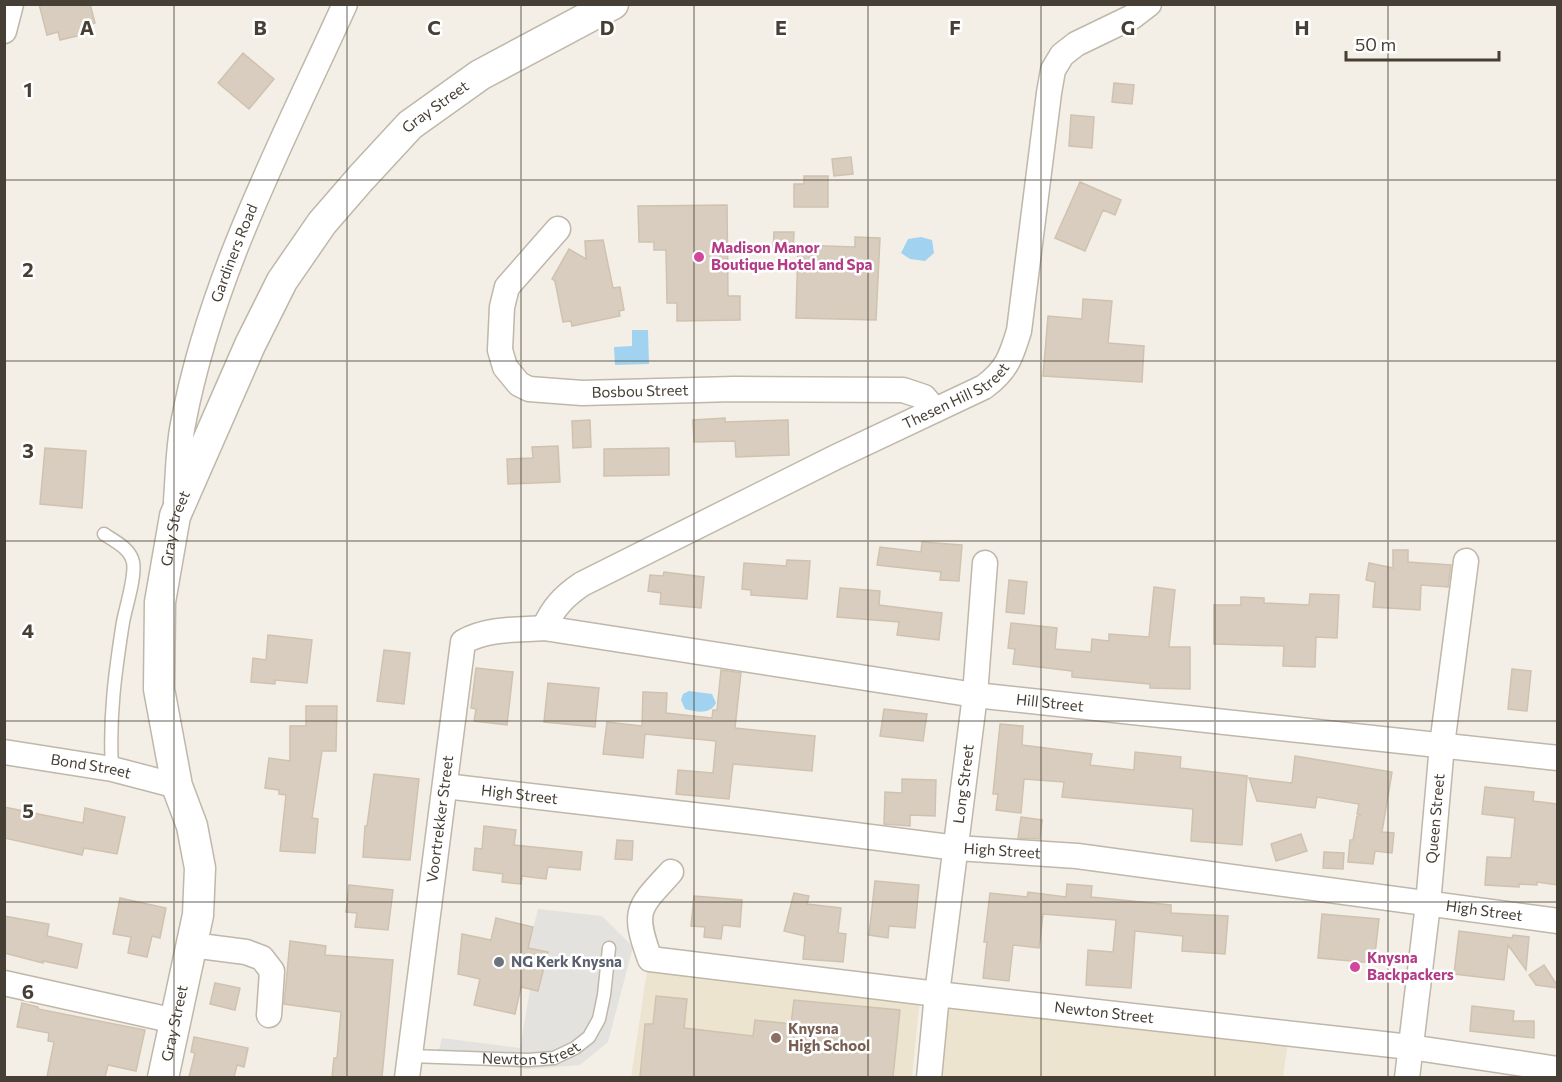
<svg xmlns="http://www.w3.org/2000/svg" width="1562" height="1082" font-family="Commissioner,sans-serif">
<rect width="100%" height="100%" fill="#f3efe6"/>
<path fill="#ede4d0" d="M648 964 920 998 912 1077 631 1078Z
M947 1002 1288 1043 1283 1077 940 1078Z"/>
<path fill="#e4e2de" d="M538 909 602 916 633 947 608 1042 580 1065 528 1069 436 1061 442 1038 520 1048 530 989 539 991 547 952 528 948Z"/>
<path fill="#a1d3f1" d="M921 237 932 240 934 253 925 261 910 259 901 253 908 239Z
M632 330H648L649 364 615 365 614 347 632 346Z
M689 691 712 694 716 703C710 715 696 712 685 709L681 700 683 694Z"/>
<path fill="#d8cdbe" stroke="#d0c2af" stroke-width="1.5" d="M39 4H90L95 23 84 26 86 34 60 40 58 32 47 35Z
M243 53 274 79 249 109 218 83Z
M1114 83 1134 85 1132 104 1112 102Z
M1071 115 1094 117 1092 148 1069 146Z
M851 157 853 174 834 176 832 159Z
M804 176H828V207H794V184H804Z
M1080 182 1121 200 1115 215 1103 210 1085 251 1055 238Z
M727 205 728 296H740V320L677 321V303H667L666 250H654V242H639L638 206Z
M774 232H794L793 252 773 251Z
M855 237 880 238 876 320 796 318 798 245 855 247Z
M603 240 613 288 620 287 624 310 619 311 620 316 572 326 571 321 563 322 555 281 552 279 569 249 586 259 585 241Z
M1083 299 1112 301 1108 343 1144 346 1142 382 1043 376 1048 316 1082 319Z
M725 418V422L788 420 789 455 736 457 735 441 694 442 693 420Z
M590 420 591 447 573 448 572 421Z
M558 446 560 482 508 484 507 459 533 458 532 447Z
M45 448 86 451 82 508 40 504Z
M669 448V475L604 476V449Z
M922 542 962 545 959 581 940 580 941 572 877 565 880 547 921 552Z
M1393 550H1408V562L1451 565 1448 587 1421 585 1420 610 1373 607 1375 582 1366 580 1369 563 1393 568Z
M787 560 810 561 807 599 751 595V590L742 589 744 563 786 566Z
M664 572 704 577 701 608 660 604 661 593 648 591 650 575 663 576Z
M1009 580 1027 582 1024 614 1006 612Z
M1154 587 1175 590 1169 647H1190V689L1150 688V684L1072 677V671L1013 664 1015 649 1008 648 1011 623 1057 628 1055 649 1091 652 1092 639 1109 641V634L1149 637Z
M840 588 880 591 879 605 942 613 939 640 897 635 899 622 837 617Z
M1310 594 1339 595 1337 638 1316 637 1315 667 1283 666 1284 646 1214 644V605H1241V597L1264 598V603L1309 605Z
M268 635 312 640 307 683 275 680V684L251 682 253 658 266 660Z
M384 650 410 653 404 704 377 701Z
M476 668 513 672 507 725 474 721 476 709 471 708Z
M1512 669 1531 671 1527 711 1508 709Z
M721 670 741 673 735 728 815 736 812 771 733 764 729 799 676 794 678 770 713 773 716 741 645 734 643 758 603 754 607 722 642 726 643 692 667 693 666 713 712 718 713 710H717Z
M548 683 599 688 595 727 544 722Z
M306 706H337L336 751H322L312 818 318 819 315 853 280 851 286 795 279 794V790L265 788 269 758 290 761V726H306Z
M884 709 927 714 923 741 880 736Z
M1000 724 1023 726 1022 745 1092 754 1090 765 1134 770 1135 752 1181 757 1180 768 1247 776 1242 845 1191 841 1193 809 1062 797 1064 782 1024 779 1021 813 996 810 998 794H993Z
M1295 756 1392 772 1382 832 1394 833 1392 853 1375 851 1373 864 1348 862 1350 840H1353L1357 816 1361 815 1357 814 1359 804 1317 797 1315 808 1257 801 1249 778 1292 783Z
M374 774 419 779 410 860 363 857 365 826H367Z
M902 779 936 780 935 816 910 815V826L884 824 885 792 902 793Z
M1485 787 1534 792 1533 801 1557 804V885L1537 882V885L1519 884V887L1485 885 1487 857 1511 858 1515 818 1482 814Z
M4 807 83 823 85 808 125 817 117 854 84 848 82 855 4 838Z
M1021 817 1042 820 1040 839 1018 838Z
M484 826 516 830 514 845 582 852 580 870 548 867 546 879 522 876 521 884 502 882 503 874 473 870 475 848 482 849Z
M1301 834 1307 851 1276 861 1271 844Z
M617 840 633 841 632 860 615 859Z
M1324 852 1344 853 1343 869 1323 868Z
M875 881 919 885 915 928 889 926 888 938 869 935Z
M1067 884 1092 886 1091 897 1171 905V913L1228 916 1225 954 1182 951 1183 936 1135 931 1131 988 1086 985 1088 950 1113 952 1116 920 1043 914 1039 948 1013 945 1009 981 983 978 987 942H984L990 893 1027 897 1028 892 1066 897Z
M349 885 393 890 388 930 355 927 357 913 346 912Z
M794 893 809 896 807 904 841 908 838 933 846 934 843 962 803 959 805 936 784 931Z
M694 896 742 900 740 927 723 925 721 939 704 937 705 927 691 926Z
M120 898 166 908 160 938 152 936 147 957 128 953 131 937 113 934Z
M1322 914 1379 919 1374 963 1318 958Z
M4 916 49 924 47 936 82 944 77 968 43 961V963L4 953Z
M496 918 533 927 528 948 548 952 538 991 521 987 515 1014 474 1005 480 979 458 974 462 934 491 940Z
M1459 931 1512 938 1513 935 1529 937 1526 970 1508 945 1504 980 1454 974Z
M290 941 326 946 325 955 393 960 382 1077H332L334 1058H337L341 1012 284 1004Z
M1544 965 1557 985V988L1536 985 1529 975Z
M215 983 240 988 235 1010 210 1004Z
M656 996 687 999 684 1028 753 1036 755 1020 791 1024 794 1000 900 1010 893 1077H640L645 1024H653Z
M22 1003 38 1007V1009L145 1030 136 1071 108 1065 105 1077H47L54 1042 48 1041 49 1033 17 1027Z
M1472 1006 1514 1011 1513 1021H1534V1038L1470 1031Z
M194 1037 248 1048 244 1067 237 1065 234 1077H189L195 1053 191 1052Z"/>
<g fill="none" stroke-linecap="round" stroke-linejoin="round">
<g stroke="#bfb7a9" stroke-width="15">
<g id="service">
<path d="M104 534C114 541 130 548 133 562 136 576 126 606 123 622 115 673 109 717 112 769"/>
<path id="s1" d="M410 1056 528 1060 554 1058 575 1048 589 1037 599 1019 604 995 609 948"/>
</g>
</g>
<g stroke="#bfb7a9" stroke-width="27">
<g id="minor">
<path d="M4 31 11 4"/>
<path id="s2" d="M558 229 507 287 502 307 500 350 505 367 519 384 529 389 582 393 735 389 903 390 924 397 935 410"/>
<path id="s3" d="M176 501C178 476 178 449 183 424 211 275 283 141 345 4"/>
<path id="s4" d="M544 628C553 608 564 596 582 584L836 457 984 387C1007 370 1011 357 1019 331L1049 93 1053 70 1062 55 1076 44 1132 17 1149 4"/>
<path id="s5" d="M4 752 112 769 177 786"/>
<path id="s6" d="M445 786 745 821 957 848 1077 856 1558 921"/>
<path id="s7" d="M671 872C638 908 632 910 650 959L937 994 1410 1047 1558 1069"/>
<path d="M192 945 246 952 262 958 272 971 269 1015"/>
<path d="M4 983 175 1021"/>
<path id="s8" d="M407 1078 463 642C487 628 517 630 544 628L975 695 1558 758"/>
<path id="s9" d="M929 1078 937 994 975 695 985 563"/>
<path id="s10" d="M1407 1078 1428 904 1442 745 1466 561"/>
</g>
</g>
<g stroke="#bfb7a9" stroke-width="33">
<g id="tertiary">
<path id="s11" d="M163 1078 198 915 200 868 192 826 177 786 159 689 160 602 175 516 250 345 282 281 322 223 361 178 410 125 480 75 613 4"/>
</g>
</g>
<use href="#service" stroke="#fff" stroke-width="12"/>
<use href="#minor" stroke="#fff" stroke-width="24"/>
<use href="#tertiary" stroke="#fff" stroke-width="30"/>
</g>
<path fill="none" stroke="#463f35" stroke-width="1.5" stroke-opacity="0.55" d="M174 4V1078M347 4V1078M521 4V1078M694 4V1078M868 4V1078M1041 4V1078M1215 4V1078M1388 4V1078M4 180H1558M4 361H1558M4 541H1558M4 721H1558M4 902H1558"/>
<g fill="#d1479c" stroke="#fff" stroke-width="2">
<circle cx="699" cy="257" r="6"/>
<circle cx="1355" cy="967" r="6"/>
</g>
<circle fill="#6b7280" stroke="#fff" stroke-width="2" cx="499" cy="962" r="6"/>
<circle fill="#8d6e63" stroke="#fff" stroke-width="2" cx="776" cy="1038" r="6"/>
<g text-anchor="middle" stroke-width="5" stroke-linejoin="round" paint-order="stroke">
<g font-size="15" fill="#463f35" stroke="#fff">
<text dy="5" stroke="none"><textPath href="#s11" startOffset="1064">Gray Street</textPath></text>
<text dy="5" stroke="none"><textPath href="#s3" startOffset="256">Gardiners Road</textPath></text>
<text dy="5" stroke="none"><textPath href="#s2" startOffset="303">Bosbou Street</textPath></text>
<text dy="5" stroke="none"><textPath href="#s4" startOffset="478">Thesen Hill Street</textPath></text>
<text dy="5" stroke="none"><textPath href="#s11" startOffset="560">Gray Street</textPath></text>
<text dy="5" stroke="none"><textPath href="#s8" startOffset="1034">Hill Street</textPath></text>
<text dy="5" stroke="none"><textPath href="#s5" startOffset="88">Bond Street</textPath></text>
<text dy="5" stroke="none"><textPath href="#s9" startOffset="296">Long Street</textPath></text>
<text dy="5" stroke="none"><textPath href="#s6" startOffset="75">High Street</textPath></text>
<text dy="5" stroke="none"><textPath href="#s8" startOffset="261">Voortrekker Street</textPath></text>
<text dy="5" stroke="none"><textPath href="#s10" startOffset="261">Queen Street</textPath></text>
<text dy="5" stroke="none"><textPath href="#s6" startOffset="561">High Street</textPath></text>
<text dy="5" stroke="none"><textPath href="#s6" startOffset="1047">High Street</textPath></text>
<text dy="5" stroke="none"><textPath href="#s7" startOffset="556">Newton Street</textPath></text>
<text dy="5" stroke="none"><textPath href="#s11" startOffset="56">Gray Street</textPath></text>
<text dy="5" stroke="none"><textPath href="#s1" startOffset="122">Newton Street</textPath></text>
</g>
<g font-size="15" font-weight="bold" fill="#b23c85" stroke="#fff" text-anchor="start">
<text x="711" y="253">Madison Manor<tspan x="711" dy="17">Boutique Hotel and Spa</tspan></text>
<text x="1367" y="963">Knysna<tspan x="1367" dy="17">Backpackers</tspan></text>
</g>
<g font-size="15" font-weight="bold" fill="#5b616d" stroke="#fff" text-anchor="start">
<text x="511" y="967">NG Kerk Knysna</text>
</g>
<g font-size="15" font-weight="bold" fill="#785e54" stroke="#fff" text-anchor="start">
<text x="788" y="1034">Knysna<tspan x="788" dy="17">High School</tspan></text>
</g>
</g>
<g font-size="20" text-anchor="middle" font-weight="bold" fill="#463f35" stroke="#fff" stroke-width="5" stroke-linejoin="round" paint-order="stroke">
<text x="87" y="35">A</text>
<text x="260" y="35">B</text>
<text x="434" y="35">C</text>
<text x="607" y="35">D</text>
<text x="781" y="35">E</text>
<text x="955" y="35">F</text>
<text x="1128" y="35">G</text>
<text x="1302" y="35">H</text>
<text x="28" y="97">1</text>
<text x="28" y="277">2</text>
<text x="28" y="458">3</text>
<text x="28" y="638">4</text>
<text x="28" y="818">5</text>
<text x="28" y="999">6</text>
</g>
<rect width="1562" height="1082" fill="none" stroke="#463f35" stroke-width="12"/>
<path d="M1346 51v9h153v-9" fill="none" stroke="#463f35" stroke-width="3"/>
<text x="1355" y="51" font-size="18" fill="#463f35" stroke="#ffffff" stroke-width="4.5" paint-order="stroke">50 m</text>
</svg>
